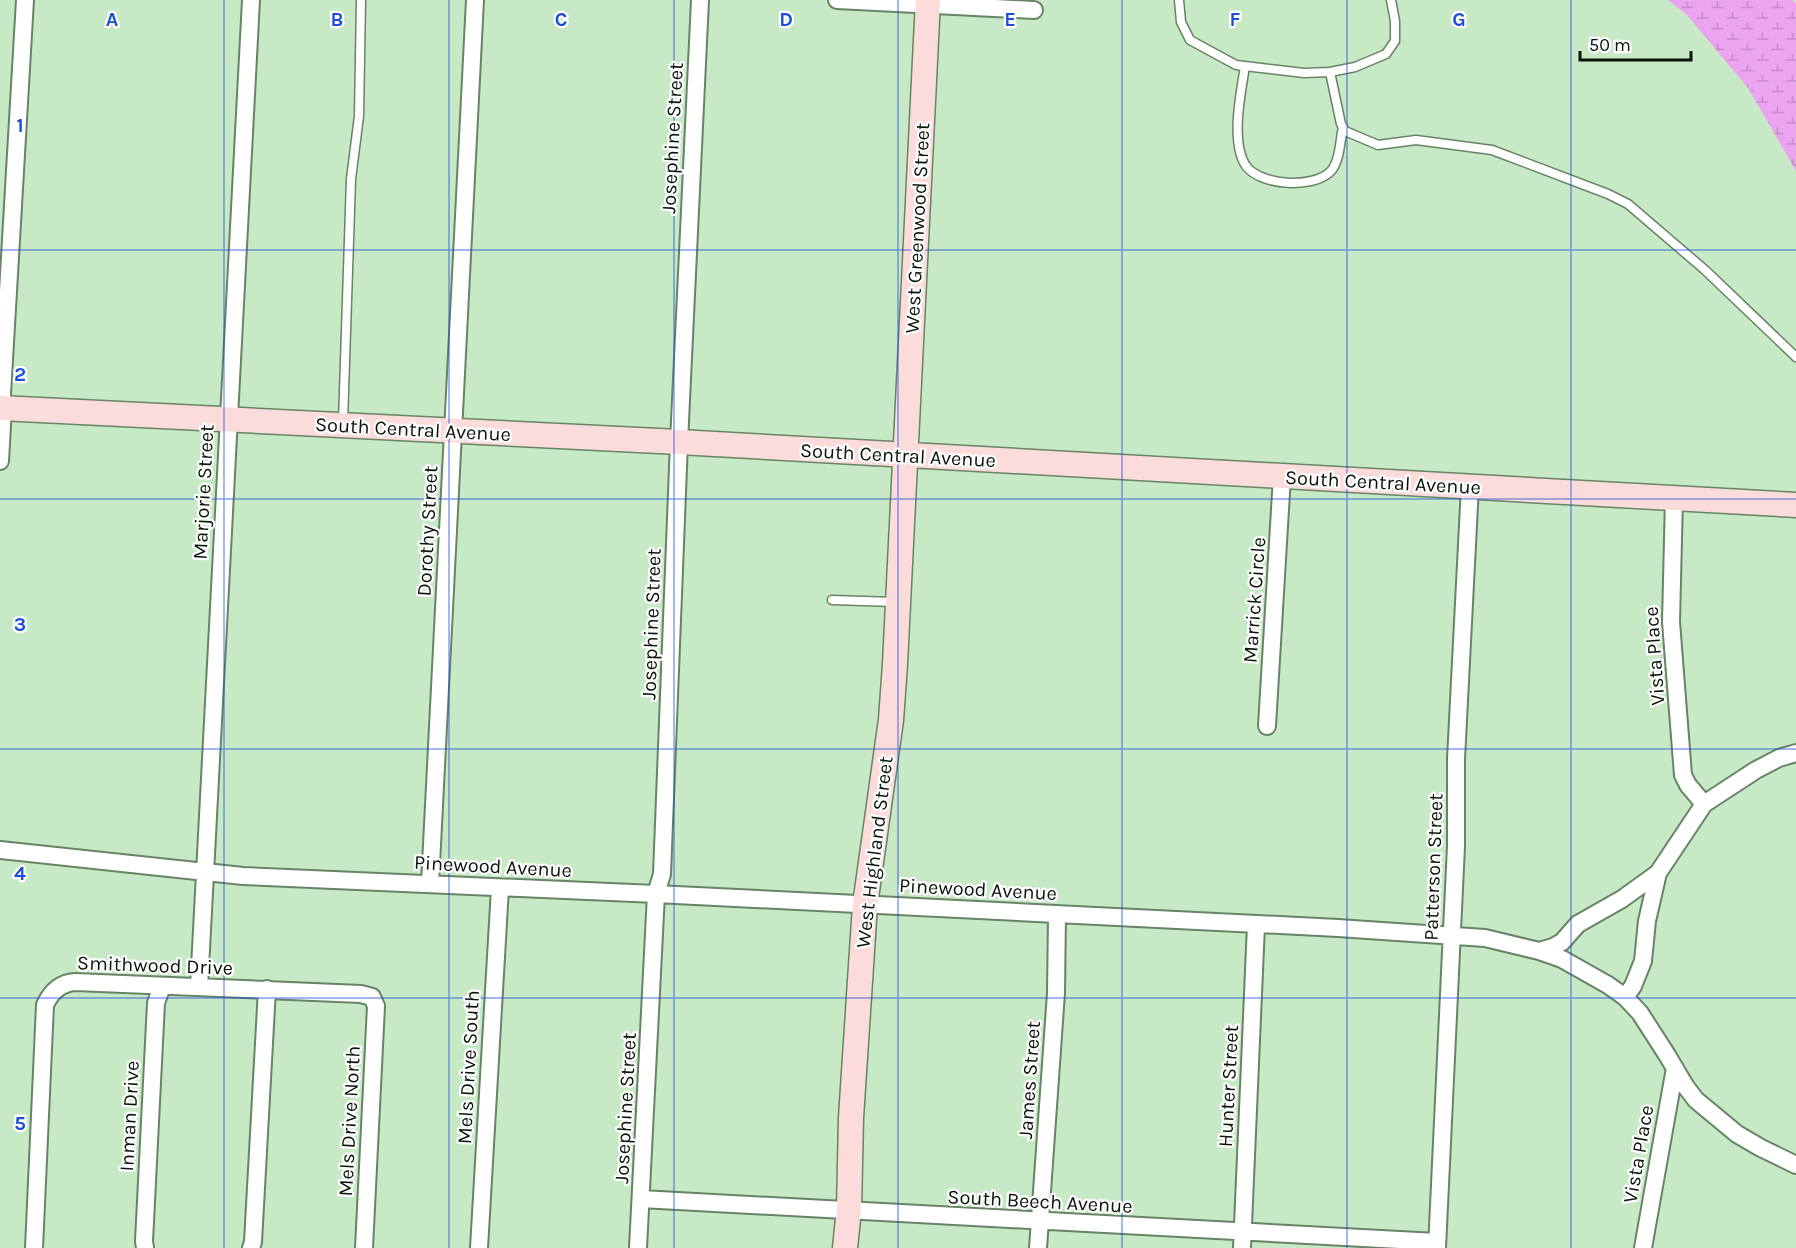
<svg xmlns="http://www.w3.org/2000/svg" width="1796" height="1248" font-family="Karla,sans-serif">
<defs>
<pattern id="wetland-marsh" width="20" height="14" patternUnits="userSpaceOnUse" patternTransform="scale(1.5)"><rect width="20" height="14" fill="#eaa4f0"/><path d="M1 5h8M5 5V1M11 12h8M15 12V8" fill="none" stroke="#c78ccc"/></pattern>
</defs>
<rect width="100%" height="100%" fill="#c8e9c6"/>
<path fill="url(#wetland-marsh)" d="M1668 0H1793L1796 4V171L1748 88 1687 15Z"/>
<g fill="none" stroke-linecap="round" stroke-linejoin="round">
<g stroke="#678465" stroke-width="11">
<path id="lane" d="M1179 0 1181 22 1190 40 1236 65 1304 73 1330 72 1355 67 1386 54 1395 41V21L1391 0
M1245 66C1241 92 1230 142 1246 166 1261 186 1314 189 1331 171 1340 161 1340 140 1343 127
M1330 72 1341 124 1345 131 1378 145 1416 140 1492 150 1608 194 1628 204 1705 270 1796 357
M343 422 351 179 359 116 361 0
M832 600 895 602"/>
</g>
<g stroke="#678465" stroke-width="20">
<path id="street" d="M837 0 1034 10
M0 461 3 408 2 394 25 0
M1674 498 1671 622 1683 775 1688 785 1704 804
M1267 726 1282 476
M0 850 243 876 656 894 1338 928 1485 938 1539 951 1562 959 1608 985 1625 997 1640 1013 1667 1055 1686 1087 1696 1100 1737 1134 1761 1148 1796 1165
M430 884 475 0
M1539 951 1553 947 1562 942 1578 924 1622 899 1658 873
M199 987 251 0
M1625 997 1633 986 1643 961 1647 921 1658 873 1704 804 1756 770 1779 758 1796 753
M641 1199 1437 1242
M34 1248 45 1005C51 992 60 983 75 982L361 994 372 997 376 1006 364 1248
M145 1248 144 1241 156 1003 162 986
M251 1248 253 1242 267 989
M479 1248 500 888
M638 1248 656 894 662 874 679 442 700 0
M1038 1248 1056 993 1057 914
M1242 1248 1256 925
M1437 1248 1456 846V759L1470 486
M1643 1248 1675 1068"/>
</g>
<g stroke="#678465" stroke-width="27">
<path id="secondary" d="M0 408 679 442 1796 505
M845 1248 849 1209 851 1118 865 905 891 720 895 664 928 0"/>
</g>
<use href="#lane" stroke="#fff" stroke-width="8"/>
<use href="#street" stroke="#fff" stroke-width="16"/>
<use href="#secondary" stroke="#fcdcda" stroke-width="24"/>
</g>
<path fill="none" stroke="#1d4ed8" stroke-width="1.5" stroke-opacity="0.55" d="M224 0V1248M449 0V1248M674 0V1248M898 0V1248M1122 0V1248M1347 0V1248M1571 0V1248M0 250H1796M0 499H1796M0 749H1796M0 998H1796"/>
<g text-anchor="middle" stroke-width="4.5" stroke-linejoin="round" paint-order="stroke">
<g font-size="20" fill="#091509" stroke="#fff">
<text transform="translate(672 138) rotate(-87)" y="7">Josephine Street</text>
<text transform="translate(917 228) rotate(-87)" y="7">West Greenwood Street</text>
<text transform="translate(413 429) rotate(3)" y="7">South Central Avenue</text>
<text transform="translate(898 455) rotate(3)" y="7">South Central Avenue</text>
<text transform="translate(1383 482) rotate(3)" y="7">South Central Avenue</text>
<text transform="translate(203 492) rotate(-87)" y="7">Marjorie Street</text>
<text transform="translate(427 531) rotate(-87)" y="7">Dorothy Street</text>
<text transform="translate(1254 600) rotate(-86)" y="7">Marrick Circle</text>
<text transform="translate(651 624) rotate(-88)" y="7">Josephine Street</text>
<text transform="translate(1654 656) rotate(-94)" y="7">Vista Place</text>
<text transform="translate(874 852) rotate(-83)" y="7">West Highland Street</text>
<text transform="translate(493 866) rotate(3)" y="7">Pinewood Avenue</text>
<text transform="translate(1433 867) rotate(-88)" y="7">Patterson Street</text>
<text transform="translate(978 889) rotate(3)" y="7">Pinewood Avenue</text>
<text transform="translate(155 965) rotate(2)" y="7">Smithwood Drive</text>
<text transform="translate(468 1067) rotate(-87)" y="7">Mels Drive South</text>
<text transform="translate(1029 1080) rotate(-86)" y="7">James Street</text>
<text transform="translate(1228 1086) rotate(-87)" y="7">Hunter Street</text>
<text transform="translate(625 1108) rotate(-87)" y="7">Josephine Street</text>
<text transform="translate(129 1116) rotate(-87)" y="7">Inman Drive</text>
<text transform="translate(349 1121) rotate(-87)" y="7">Mels Drive North</text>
<text transform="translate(1638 1154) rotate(-80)" y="7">Vista Place</text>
<text transform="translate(1040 1201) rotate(3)" y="7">South Beech Avenue</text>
</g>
</g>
<g font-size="20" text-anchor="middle" font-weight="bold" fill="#1d4ed8" stroke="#fff" stroke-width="4.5" stroke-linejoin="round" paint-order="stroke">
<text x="112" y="26">A</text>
<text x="337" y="26">B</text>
<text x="561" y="26">C</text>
<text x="786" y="26">D</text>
<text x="1010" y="26">E</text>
<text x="1235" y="26">F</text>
<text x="1459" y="26">G</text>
<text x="20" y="132">1</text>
<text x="20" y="381">2</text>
<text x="20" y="631">3</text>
<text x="20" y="880">4</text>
<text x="20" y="1130">5</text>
</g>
<path d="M1580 51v9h111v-9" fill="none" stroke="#091509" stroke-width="3"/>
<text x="1589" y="51" font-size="18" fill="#091509" stroke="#ffffff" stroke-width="4.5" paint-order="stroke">50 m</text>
</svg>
